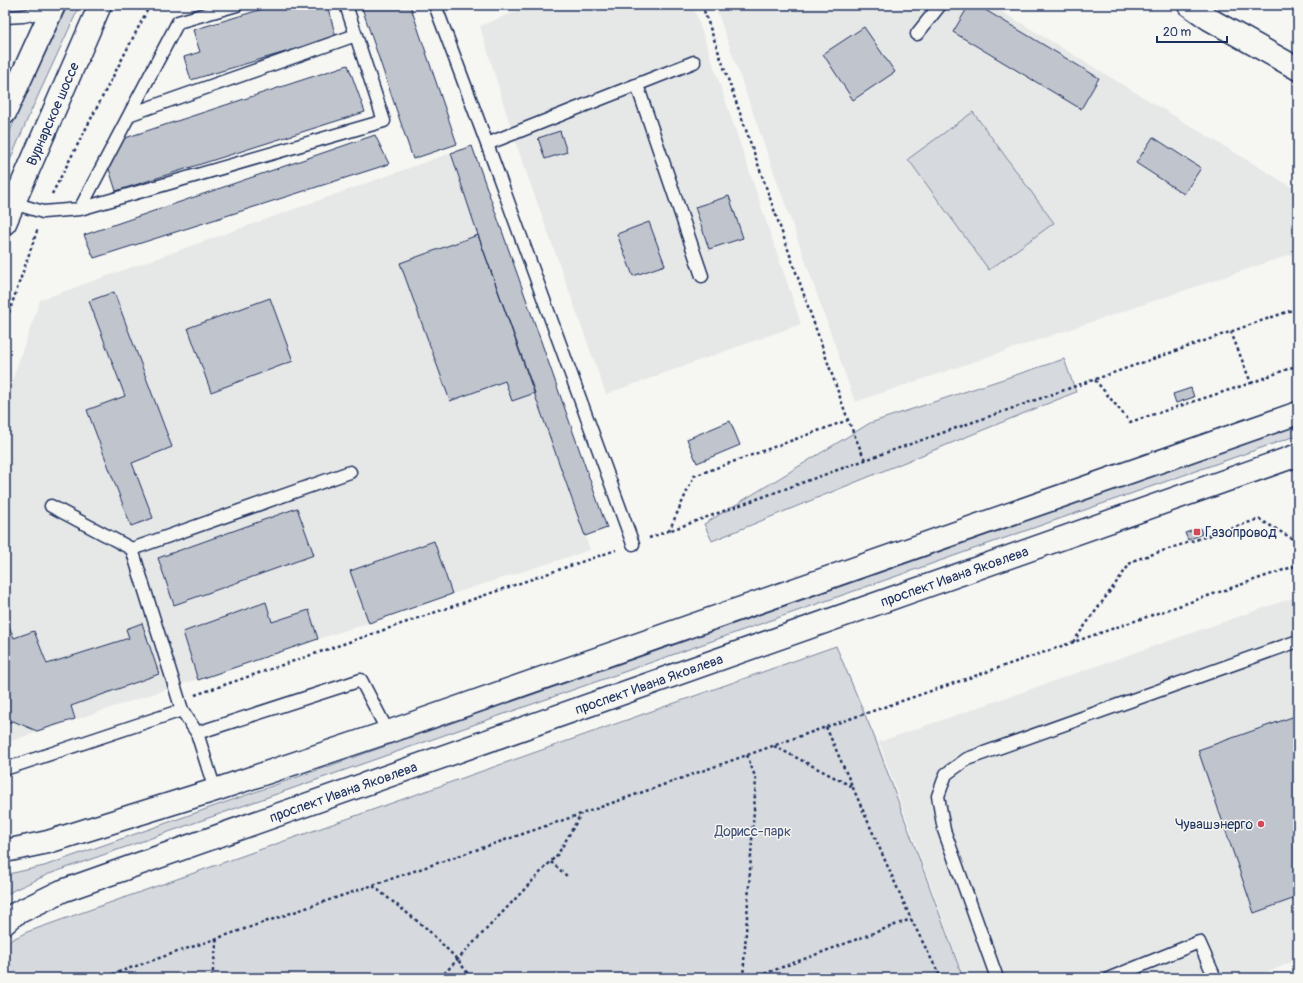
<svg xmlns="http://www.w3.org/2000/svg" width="1303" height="983" font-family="Pangolin,sans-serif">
<rect width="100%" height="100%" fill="#f6f6f2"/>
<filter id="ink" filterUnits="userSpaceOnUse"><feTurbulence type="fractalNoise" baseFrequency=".025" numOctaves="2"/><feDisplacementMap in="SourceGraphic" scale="8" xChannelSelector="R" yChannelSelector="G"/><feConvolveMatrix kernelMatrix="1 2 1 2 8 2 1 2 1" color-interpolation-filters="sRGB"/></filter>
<g filter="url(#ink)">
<path fill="#e6e7e7" d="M532 5H693L801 324 606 394 513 135 480 26Z
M715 5H991L1298 191V237L1295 253 855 402Z
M451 153 478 235 535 393 590 550 452 594 369 623 318 639 5 743V401L40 300Z
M1298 596V959L1255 978H964L879 742Z"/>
<path fill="#d6d9dd" stroke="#78849e" d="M68 5H80L31 111 5 172V143L21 105Z
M973 112 1054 223 989 270 908 159Z
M1064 359 1076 392 712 541 704 524 870 423Z
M1298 426V435L49 874 14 890 5 896V874L13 873 44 866Z
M836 646 876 741 963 978H5V943L27 932Z"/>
<path fill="#c0c4cd" stroke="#1b2f5e" d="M276 5H327L336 37 191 80 184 57 200 52 193 30Z
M361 5H410L457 144 413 159Z
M969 5H977L1099 78 1081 109 953 32Z
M864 27 895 72 853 100 823 54Z
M348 65 365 112 116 191 109 169 122 139Z
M560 131 567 152 545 159 538 138Z
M375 135 389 164 94 258 84 235Z
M1153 137 1201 168 1184 194 1136 163Z
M472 146 607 528 585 536 478 235 451 153Z
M729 196 743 238 709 249 695 207Z
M649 222 665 265 633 276 617 234Z
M478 235 535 393 512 401 505 381 450 401 400 263Z
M114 292 172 447 132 463 153 518 131 526 87 410 125 396 89 301Z
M270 298 293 361 211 392 188 328Z
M1191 388 1194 397 1176 403 1173 394Z
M730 421 740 445 697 463 687 439Z
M297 508 314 555 174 605 158 558Z
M1200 528 1202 534 1188 540 1185 533Z
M434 541 452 594 369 623 350 571Z
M266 602 272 622 309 610 318 639 198 680 183 632Z
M6 619 14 638 34 631 47 664 129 638 126 629 142 623 159 674 71 706 75 719 37 731 13 721 5 724Z
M1298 715V897L1254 913 1198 750Z"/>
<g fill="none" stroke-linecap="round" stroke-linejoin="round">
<g stroke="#1b2f5e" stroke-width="15">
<path id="service" d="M435 5 487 144 633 544
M5 17 23 16 52 10
M917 34 940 5
M637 85 702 276
M131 114 356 35
M487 144 694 62
M13 203 43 212 80 209 384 121 346 5
M80 209 178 22 237 5
M51 506 132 549 182 710
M132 549 350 472
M197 733 361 680 388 732
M5 769 182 710 197 733 215 790
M997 978 944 830 938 796 946 774 967 759 1298 641
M1110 978 1199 942 1215 978"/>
</g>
<g stroke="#1b2f5e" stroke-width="25">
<g id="primary">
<path d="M1189 5 1209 19 1298 69"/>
<path d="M5 113 54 5"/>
<path id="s1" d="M5 223 100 5"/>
<path d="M5 851 48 842 215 790 388 732 1298 413"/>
<path id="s2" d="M5 923 15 914 62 891 1298 455"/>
</g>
</g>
<path stroke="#1b2f5e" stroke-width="2.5" stroke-dasharray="3 3" stroke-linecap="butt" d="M702 5 848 420 865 460
M52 194 150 5
M5 324 38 228
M1095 380 1130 422 1251 383 1231 332
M1251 383 1298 365
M669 531 694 476 848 420
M649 538 865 460 1298 308
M1073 642 1132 561 1259 519 1298 542
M195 695 616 550
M826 727 911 919 941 978
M774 746 853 787
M551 862 568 877
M373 886 426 928 458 960 471 978
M101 978 581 814 826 727 1298 565
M212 978 217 938
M440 978 558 854 581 814
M743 978 756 779 747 755
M753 978 911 919"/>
<use href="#service" stroke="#f6f6f2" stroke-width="12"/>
<use href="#primary" stroke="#f6f6f2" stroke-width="22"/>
</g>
</g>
<g fill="#d1495b" stroke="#f6f6f2" stroke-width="1.5">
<rect x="1193" y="528" width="8" height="8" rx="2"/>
<circle cx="1261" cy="824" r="4"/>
</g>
<g text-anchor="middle" stroke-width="3" stroke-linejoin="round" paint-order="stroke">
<g font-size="14" fill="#1b2f5e" stroke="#f6f6f2">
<text dy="5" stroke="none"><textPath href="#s1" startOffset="119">Вурнарское шоссе</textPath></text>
<text dy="5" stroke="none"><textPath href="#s2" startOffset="1012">проспект Ивана Яковлева</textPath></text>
<text dy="5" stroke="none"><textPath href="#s2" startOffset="688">проспект Ивана Яковлева</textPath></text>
<text dy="5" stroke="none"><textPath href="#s2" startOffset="364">проспект Ивана Яковлева</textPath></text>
</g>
<g font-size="14" fill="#1b2f5e" stroke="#f6f6f2" text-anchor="start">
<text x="1205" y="537">Газопровод</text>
<text x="1253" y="829" text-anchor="end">Чувашэнерго</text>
</g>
<g font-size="14" fill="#405177" stroke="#f6f6f2">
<text x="753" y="836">Дорисс-парк</text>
</g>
</g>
<rect width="1303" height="983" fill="none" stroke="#f6f6f2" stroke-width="20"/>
<rect x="10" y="10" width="1283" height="963" fill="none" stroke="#1b2f5e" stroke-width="1.5" filter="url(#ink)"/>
<path d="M1157 36v6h70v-6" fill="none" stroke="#1b2f5e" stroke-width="2"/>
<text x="1163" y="36" font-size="12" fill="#1b2f5e" stroke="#f6f6f2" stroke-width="3" paint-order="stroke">20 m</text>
</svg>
